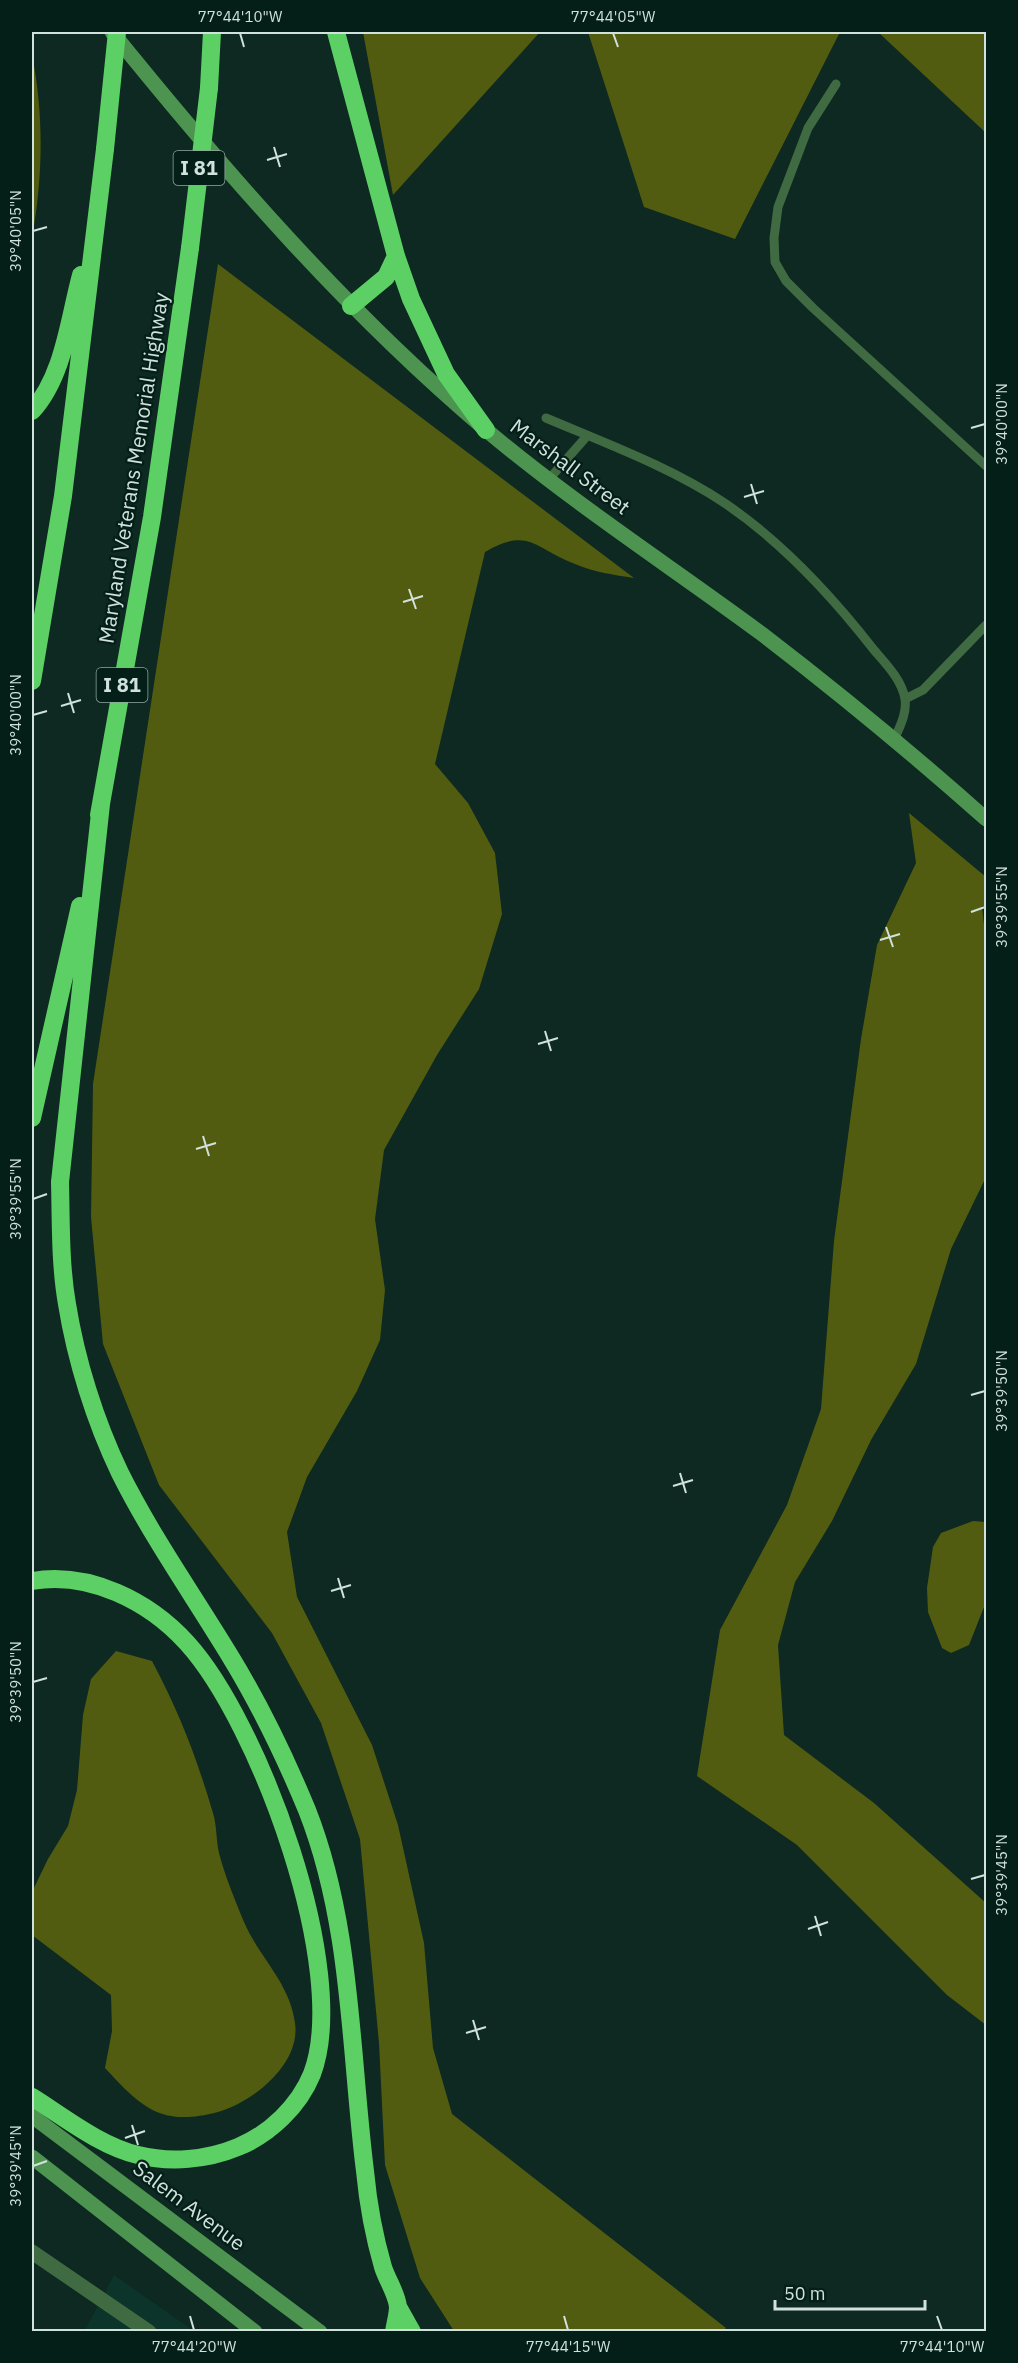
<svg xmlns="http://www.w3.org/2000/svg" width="1018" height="2363" font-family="'IBM Plex Sans',sans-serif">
<rect width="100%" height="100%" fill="#0d2921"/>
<path fill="#0c342a" d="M114 2275 194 2331 84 2332Z"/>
<path fill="#525c10" d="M363 32H540L393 195Z
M588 32H840L735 239 644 207Z
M878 32H986V133Z
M32 55C44 114 43 178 32 237Z
M218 264 634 578C614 575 594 572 575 564 535 549 529 526 485 552L435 764 468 803 495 853 502 914 479 989 437 1055 384 1150 375 1219 385 1290 380 1340 357 1391 307 1477 287 1532 297 1597 372 1745 398 1825 424 1943 433 2048 452 2114 726 2328 723 2331H454L420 2278 385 2165 379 2043 360 1839 321 1723 272 1633 159 1485 103 1344 91 1217 93 1084Z
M909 813 986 877V906H982L986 945V1177L951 1249 916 1364 871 1440 832 1521 795 1582 778 1645 784 1735 874 1803 986 1903V2025L947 1995 797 1845 697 1776 720 1630 787 1505 821 1409 834 1241 861 1039 877 945 916 863Z
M973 1521 986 1522V1602L969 1645 951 1653 942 1648 928 1612 927 1588 933 1547 941 1533Z
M116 1651 152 1661C180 1714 196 1756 213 1813 217 1826 216 1840 219 1853 225 1876 235 1900 244 1922 259 1957 290 1983 295 2023 301 2063 254 2102 218 2112 161 2127 142 2108 105 2068L112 2031 111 1995 32 1935V1892L48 1859 68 1826 77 1790 83 1715 91 1679Z"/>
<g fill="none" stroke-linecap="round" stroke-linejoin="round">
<path stroke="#406b42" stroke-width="9" d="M836 84 808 128 778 207 774 238 775 262 786 281 813 308 986 466
M546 418C605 443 673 468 726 504 783 543 832 596 874 650 886 664 902 680 905 699 907 713 900 726 895 738
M550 478 587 436
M905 699 923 690 986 625"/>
<path stroke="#406b42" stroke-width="15" d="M32 2252 149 2332"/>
<path stroke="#4d9451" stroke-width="15" d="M112 32C226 173 346 311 485 429 573 503 670 566 762 634 839 693 914 755 986 819
M32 2116 320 2332
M32 2157 255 2332"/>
<path stroke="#5cd065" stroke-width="18" d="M336 32 396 256 411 299 446 374 486 430
M209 88 212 32
M351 306 386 277 396 256
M32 411C64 376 69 319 81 275
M32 681 63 496 105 149
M101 804 60 1182C61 1222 60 1264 67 1304 76 1360 95 1421 120 1473 152 1537 193 1595 230 1656 260 1705 285 1757 307 1810 352 1924 350 2051 365 2171 368 2203 374 2236 383 2267 387 2280 397 2294 398 2307 398 2315 395 2324 394 2332
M99 815 152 517 190 248
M32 1118 80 906
M32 1581C89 1571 149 1601 187 1643 259 1722 351 1971 312 2074 299 2106 270 2134 238 2147 207 2160 170 2163 138 2155 100 2146 64 2117 32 2097
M398 2307 412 2332"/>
<path stroke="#5cd065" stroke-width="18" d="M105 149 117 32
M190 248 209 88"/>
</g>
<path fill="none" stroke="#d1e1dc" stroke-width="2" d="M240 33 244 47M613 33 618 47M274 147 280 167M267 160 287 154M33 231 47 227M971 428 985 424M751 484 757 504M744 497 764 491M409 589 416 609M403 602 423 596M68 693 74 713M61 706 81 700M33 715 47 711M971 912 985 907M886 927 893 947M880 940 900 934M545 1031 551 1051M538 1044 558 1038M203 1136 209 1156M196 1149 216 1143M33 1199 47 1194M971 1395 985 1391M680 1473 686 1493M673 1486 693 1480M338 1578 344 1598M331 1591 351 1585M33 1682 47 1678M971 1879 985 1875M815 1916 821 1936M808 1929 828 1922M473 2020 479 2040M466 2033 486 2027M132 2125 138 2145M125 2138 145 2131M33 2166 47 2161M190 2316 194 2330M564 2316 568 2330M937 2316 942 2330"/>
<g text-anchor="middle" stroke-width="4.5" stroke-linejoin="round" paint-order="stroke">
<g fill="#031f18" stroke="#93a7a1" stroke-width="1.5">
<rect x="173.5" y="151" width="51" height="34" rx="4.5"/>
<rect x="96.5" y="668" width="51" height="34" rx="4.5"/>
</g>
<g font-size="20" font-weight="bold" fill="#d1e1dc">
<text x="199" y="175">I 81</text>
<text x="122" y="692">I 81</text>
</g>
<g font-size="21" fill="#d1e1dc" stroke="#031f18">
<text transform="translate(570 467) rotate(37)" y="7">Marshall Street</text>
<text transform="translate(134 468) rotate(-81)" y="7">Maryland Veterans Memorial Highway</text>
<text transform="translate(189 2206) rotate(37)" y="7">Salem Avenue</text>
</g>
</g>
<rect width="1018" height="2363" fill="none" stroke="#031f18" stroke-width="66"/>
<path d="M775 2300v9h150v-9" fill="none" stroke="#d1e1dc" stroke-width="3"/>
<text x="784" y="2300" font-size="18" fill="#d1e1dc" stroke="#031f18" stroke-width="4.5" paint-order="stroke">50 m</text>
<rect x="33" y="33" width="952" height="2297" fill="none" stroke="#d1e1dc" stroke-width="2"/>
<g font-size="15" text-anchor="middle" fill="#d1e1dc">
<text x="240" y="22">77°44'10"W</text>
<text x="613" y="22">77°44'05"W</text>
<text transform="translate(16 231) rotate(-90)" y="5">39°40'05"N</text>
<text transform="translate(1002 424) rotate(-90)" y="5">39°40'00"N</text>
<text transform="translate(16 715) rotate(-90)" y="5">39°40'00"N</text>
<text transform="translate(1002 907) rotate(-90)" y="5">39°39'55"N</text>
<text transform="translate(16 1199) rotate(-90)" y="5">39°39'55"N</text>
<text transform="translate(1002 1391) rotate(-90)" y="5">39°39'50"N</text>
<text transform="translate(16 1682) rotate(-90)" y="5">39°39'50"N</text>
<text transform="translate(1002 1875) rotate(-90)" y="5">39°39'45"N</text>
<text transform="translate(16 2166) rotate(-90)" y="5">39°39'45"N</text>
<text x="194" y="2352">77°44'20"W</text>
<text x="568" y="2352">77°44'15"W</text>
<text x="942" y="2352">77°44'10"W</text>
</g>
</svg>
